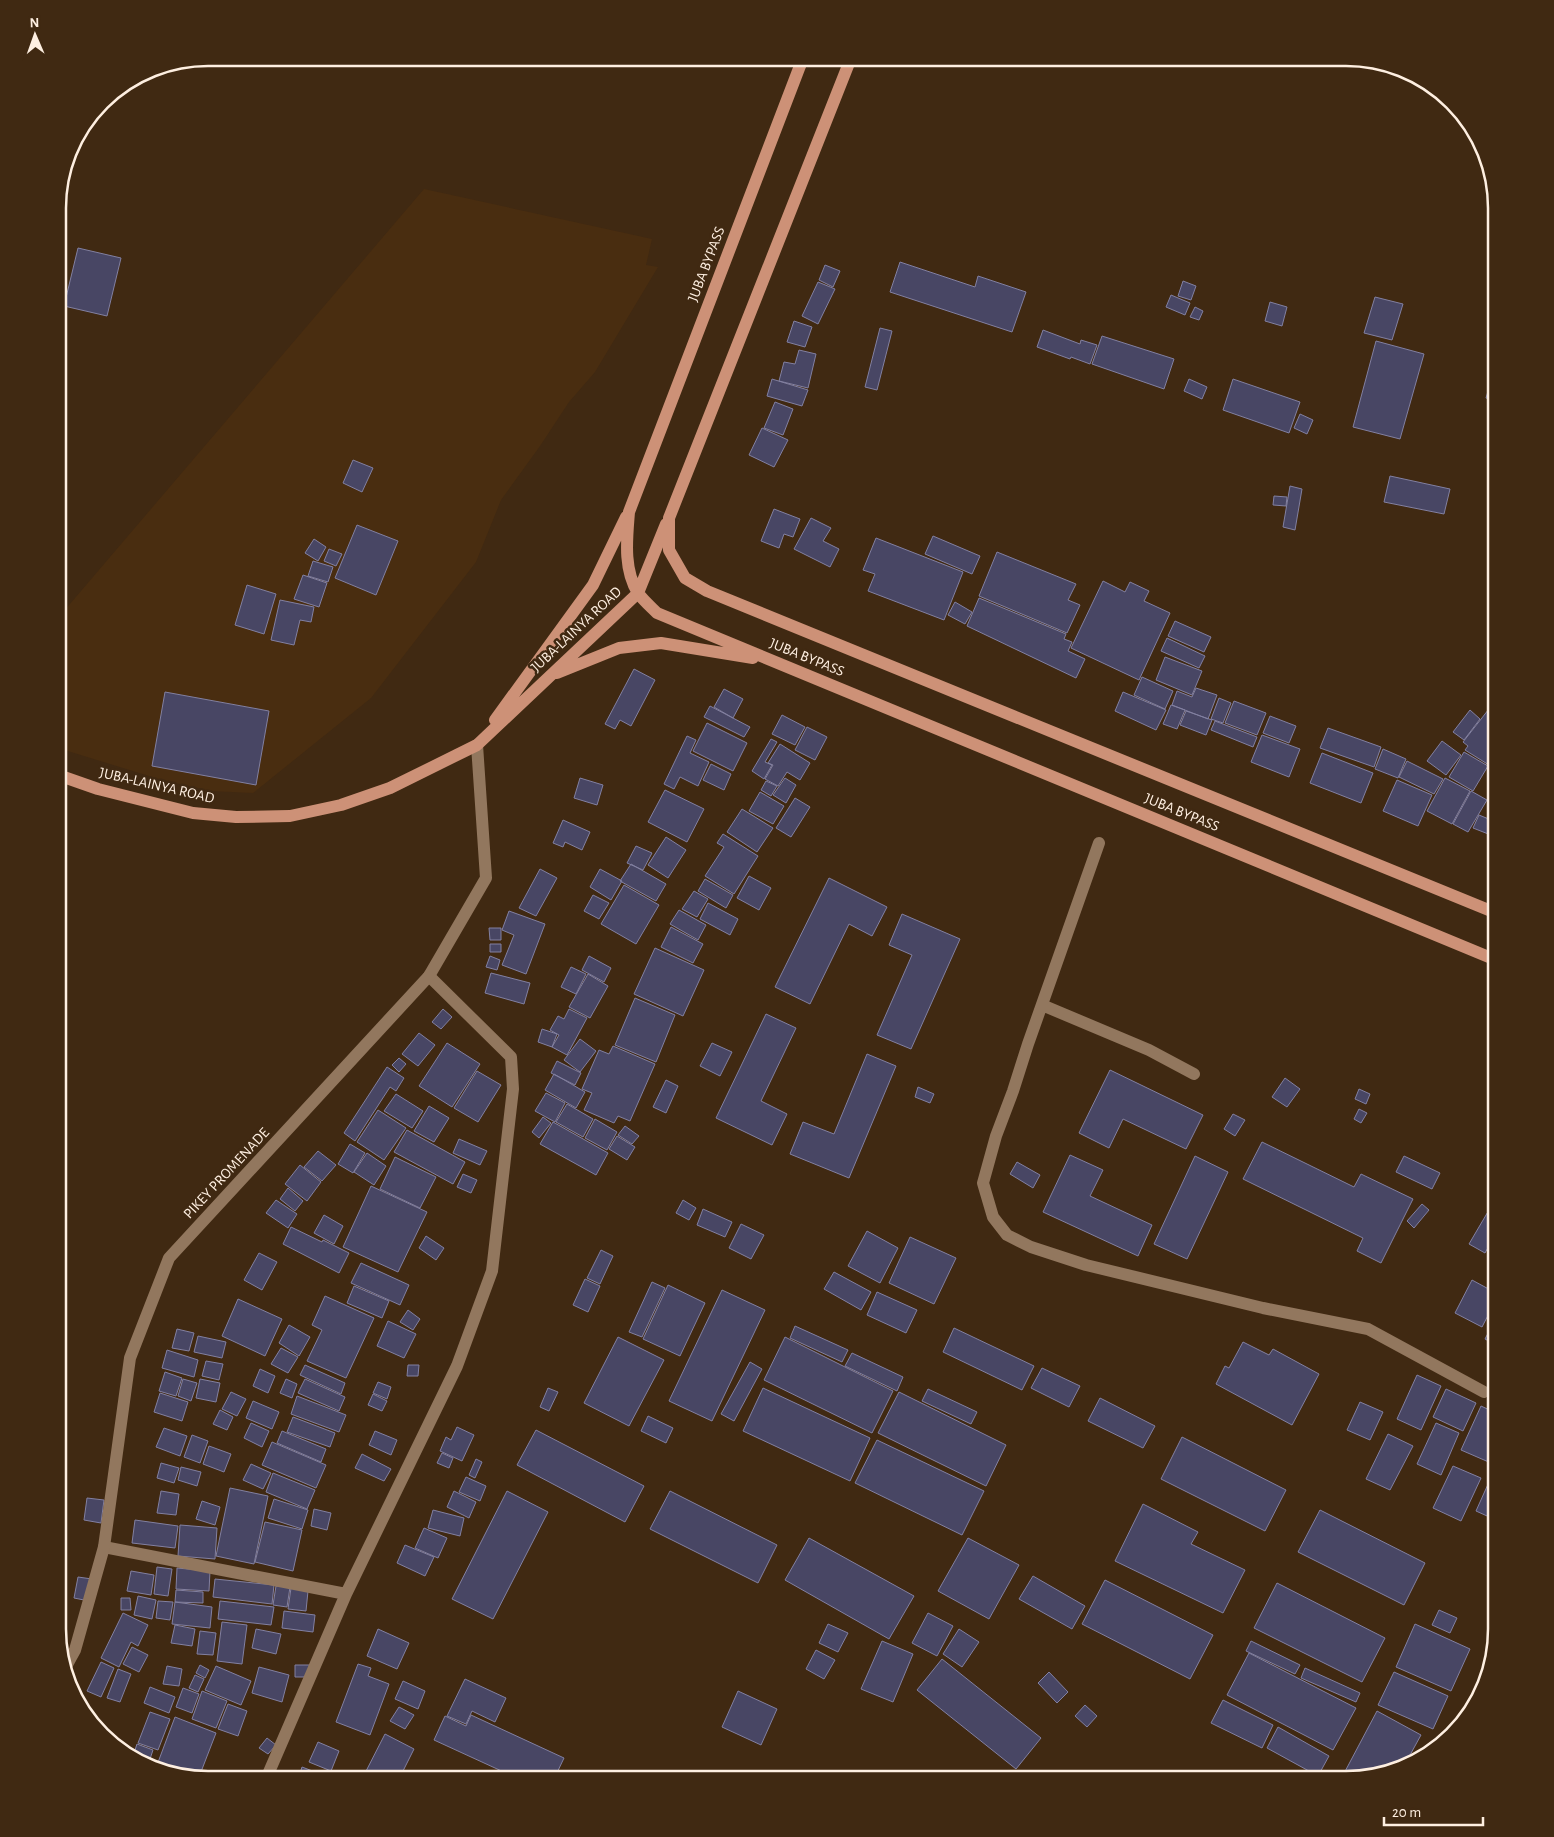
<svg xmlns="http://www.w3.org/2000/svg" width="1554" height="1837" font-family="'Alegreya Sans',sans-serif">
<rect width="100%" height="100%" fill="#402912"/>
<path fill="#492d10" d="M424 189 652 239 646 265 658 267 595 372 569 402 540 446 501 500 476 562 371 698 253 793 211 791 162 780 58 748V618Z"/>
<path fill="#484664" stroke="#8280a1" d="M95 112 99 116 89 127 86 125Z
M78 248 121 258 107 316 64 306Z
M900 262 975 287 978 276 1026 292 1012 332 890 292Z
M825 265 840 271 833 287 819 280Z
M1183 281 1196 286 1191 300 1178 296Z
M818 282 835 289 818 324 802 316Z
M58 285 66 287 58 319Z
M1171 295 1190 303 1185 315 1166 307Z
M1375 297 1403 304 1392 340 1364 333Z
M1270 302 1287 307 1282 326 1265 321Z
M1195 307 1203 311 1199 320 1190 317Z
M794 321 812 327 805 347 787 342Z
M880 328 892 331 877 390 865 387Z
M1043 330 1080 344 1081 340 1097 345 1090 364 1071 357 1070 359 1037 347Z
M1102 336 1174 359 1164 389 1092 364Z
M1376 341 1424 354 1400 439 1353 427Z
M799 350 816 354 808 388 779 381 784 362 795 364Z
M772 379 808 390 802 406 767 396Z
M1189 379 1207 387 1202 399 1184 391Z
M1233 379 1300 402 1289 433 1223 410Z
M1491 381 1496 383V401L1486 398Z
M775 402 793 409 783 435 764 428Z
M1300 414 1313 420 1307 434 1294 428Z
M762 428 788 440 774 467 749 455Z
M353 460 373 468 362 492 343 483Z
M1390 476 1450 489 1444 514 1384 502Z
M1290 486 1302 489 1295 530 1283 527Z
M1274 496 1287 497 1286 506 1273 505Z
M774 509 800 519 793 537 784 534 779 548 761 541Z
M811 518 831 528 823 541 839 549 830 567 794 549Z
M357 525 398 541 376 595 335 578Z
M933 536 980 556 972 574 925 554Z
M876 538 963 572 944 620 868 591 875 574 863 570Z
M314 539 326 547 318 561 305 553Z
M329 549 342 554 336 566 324 561Z
M997 552 1076 584 1068 600 1080 605 1067 633 979 596Z
M313 561 333 567 328 582 308 576Z
M303 575 327 583 319 607 294 599Z
M1103 581 1125 592 1130 582 1149 591 1144 601 1170 613 1139 680 1071 648Z
M247 585 276 594 264 634 235 625Z
M979 598 1066 634 1064 639 1072 642 1068 651 1085 659 1076 678 967 626Z
M280 600 314 607 311 622 300 620 294 645 271 640Z
M955 602 972 612 965 624 948 615Z
M1175 621 1211 637 1204 652 1168 636Z
M1167 638 1205 656 1199 668 1161 651Z
M1165 657 1202 671 1192 695 1156 680Z
M634 669 655 680 631 726 620 720 615 729 605 724Z
M1142 677 1173 691 1165 709 1134 695Z
M1196 688 1217 695 1208 719 1172 705 1177 691 1192 697Z
M724 689 743 699 733 718 714 707Z
M165 692 269 711 256 785 152 766Z
M1123 692 1166 710 1156 730 1115 711Z
M1219 698 1231 703 1223 723 1211 719Z
M1496 700V756L1489 765 1465 750 1468 746 1463 742Z
M1234 701 1266 713 1257 735 1225 723Z
M1171 705 1185 710 1177 729 1163 724Z
M710 706 750 727 744 737 704 717Z
M1470 710 1480 719 1464 740 1453 732Z
M1186 711 1212 720 1206 735 1180 725Z
M782 715 805 727 795 745 772 734Z
M1270 716 1296 726 1289 743 1263 733Z
M1215 721 1257 737 1253 747 1211 730Z
M707 723 747 743 733 771 693 751Z
M807 727 827 737 815 760 795 750Z
M1328 728 1381 747 1374 767 1320 748Z
M1262 735 1300 749 1289 777 1251 762Z
M687 736 696 740 690 753 709 762 698 786 680 777 674 789 664 784Z
M771 739 777 742 765 762 772 765 764 779 752 771Z
M1442 741 1461 755 1446 775 1427 761Z
M780 744 810 763 800 780 787 772 778 786 765 779 773 765 768 763Z
M1383 749 1406 759 1398 778 1375 769Z
M1464 752 1488 766 1473 791 1449 777Z
M1322 753 1373 773 1361 803 1310 783Z
M1407 761 1443 779 1434 794 1399 777Z
M711 764 731 774 724 790 703 780Z
M580 778 603 785 597 805 574 798Z
M785 778 796 785 786 803 773 795Z
M1445 778 1470 791 1452 824 1427 811Z
M1397 780 1432 795 1418 826 1383 811Z
M766 781 777 786 771 796 761 790Z
M665 790 704 809 687 842 648 822Z
M1471 791 1487 800 1468 832 1453 824Z
M760 792 784 806 773 824 749 811Z
M795 798 810 807 791 837 776 828Z
M742 809 773 828 757 852 727 832Z
M1479 815 1496 822V837L1473 828Z
M563 820 590 832 582 850 565 842 563 847 553 843Z
M723 834 758 856 734 894 705 876 724 847 717 843Z
M666 837 686 850 668 878 648 865Z
M636 846 652 853 643 870 627 863Z
M631 864 666 884 656 901 620 881Z
M540 869 557 878 536 916 519 908Z
M600 869 622 881 611 900 590 887Z
M749 876 771 888 759 910 737 898Z
M829 878 887 907 872 936 849 924 810 1004 775 987Z
M705 879 733 895 726 908 698 891Z
M624 885 659 905 636 944 601 924Z
M694 891 708 899 697 917 682 909Z
M593 895 609 903 599 919 584 911Z
M708 903 738 919 730 935 700 919Z
M679 910 706 925 698 940 670 924Z
M509 911 545 924 526 974 502 965 514 935 502 930Z
M902 914 960 939 911 1049 877 1035 912 955 889 945Z
M671 927 703 944 693 963 661 947Z
M489 928H501V940H490Z
M490 944H501V952H490Z
M655 948 704 970 683 1016 634 994Z
M490 956 500 960 497 970 486 967Z
M589 956 611 968 604 982 582 970Z
M571 967 586 974 576 994 561 987Z
M491 973 530 983 524 1004 485 993Z
M588 974 608 986 590 1018 569 1007Z
M635 998 675 1015 656 1062 615 1045Z
M443 1009 452 1017 441 1029 432 1022Z
M569 1009 587 1018 567 1055 552 1047 559 1035 550 1030 558 1016 564 1019Z
M766 1014 796 1028 761 1101 787 1114 772 1145 716 1118Z
M542 1029 557 1034 552 1047 538 1042Z
M419 1033 435 1045 418 1066 402 1054Z
M580 1039 596 1051 580 1072 564 1060Z
M447 1043 480 1064 452 1107 419 1086Z
M712 1043 732 1052 720 1076 700 1066Z
M613 1046 655 1064 630 1121 618 1116 614 1123 584 1110 592 1093 582 1089 599 1050 609 1054Z
M867 1054 896 1066 849 1178 790 1154 803 1122 834 1134Z
M399 1058 406 1064 399 1072 392 1065Z
M557 1061 581 1073 575 1085 551 1073Z
M387 1067 404 1078 396 1091 390 1087 355 1141 344 1133Z
M1110 1070 1203 1115 1186 1149 1123 1119 1109 1148 1079 1133Z
M477 1071 501 1085 478 1122 454 1108Z
M554 1074 585 1092 576 1108 545 1090Z
M1285 1078 1300 1089 1287 1107 1272 1097Z
M666 1080 678 1086 666 1113 653 1107Z
M918 1087 934 1094 930 1103 915 1097Z
M1359 1089 1370 1094 1366 1104 1355 1099Z
M546 1093 565 1103 555 1122 535 1111Z
M396 1094 423 1111 412 1128 384 1111Z
M567 1104 593 1119 583 1137 556 1122Z
M429 1106 449 1118 434 1142 414 1131Z
M1359 1109 1367 1113 1361 1123 1354 1119Z
M378 1110 406 1128 384 1160 357 1142Z
M1233 1114 1245 1120 1235 1136 1224 1129Z
M543 1117 551 1123 539 1138 532 1132Z
M595 1119 617 1132 607 1150 585 1138Z
M553 1122 608 1153 596 1175 540 1144Z
M625 1126 639 1136 632 1144 618 1135Z
M407 1130 465 1162 453 1184 394 1152Z
M617 1136 635 1147 627 1160 609 1149Z
M459 1139 487 1151 480 1165 453 1153Z
M1262 1142 1354 1187 1361 1174 1413 1199 1381 1263 1357 1251 1363 1238 1243 1179Z
M350 1144 365 1153 353 1173 338 1164Z
M318 1151 336 1165 322 1181 304 1167Z
M367 1153 386 1166 374 1185 354 1172Z
M1070 1155 1103 1170 1090 1196 1152 1225 1138 1256 1043 1212Z
M1195 1156 1228 1172 1187 1259 1154 1244Z
M1404 1156 1440 1173 1432 1189 1396 1172Z
M395 1157 436 1177 420 1208 380 1189Z
M1017 1162 1040 1175 1033 1188 1010 1174Z
M300 1165 321 1182 307 1201 285 1184Z
M463 1174 477 1180 471 1193 457 1187Z
M371 1186 427 1212 398 1272 343 1247Z
M288 1188 303 1201 295 1211 280 1199Z
M1496 1198V1233L1485 1253 1469 1244Z
M276 1200 297 1214 288 1228 266 1213Z
M683 1200 696 1208 689 1220 676 1213Z
M1422 1204 1429 1210 1414 1228 1407 1221Z
M703 1209 732 1222 725 1237 697 1225Z
M324 1215 343 1226 334 1244 314 1233Z
M741 1224 764 1235 751 1259 729 1248Z
M291 1227 322 1242 323 1240 349 1253 339 1273 283 1244Z
M867 1231 898 1248 880 1283 848 1266Z
M426 1236 444 1248 436 1260 419 1248Z
M910 1237 956 1258 934 1304 889 1283Z
M601 1250 613 1256 600 1284 587 1278Z
M259 1253 277 1262 262 1290 244 1280Z
M361 1263 409 1285 400 1305 351 1283Z
M834 1272 871 1292 861 1310 824 1289Z
M585 1279 600 1286 588 1312 573 1305Z
M1472 1280 1496 1293V1300L1482 1327 1455 1313Z
M652 1282 665 1288 642 1337 629 1332Z
M668 1285 705 1303 680 1356 643 1339Z
M354 1286 389 1301 382 1318 347 1303Z
M722 1290 765 1310 712 1421 669 1401Z
M877 1292 917 1310 906 1333 867 1315Z
M325 1296 374 1318 346 1378 307 1361 322 1330 312 1325Z
M238 1299 282 1319 265 1356 222 1336Z
M408 1310 420 1319 413 1330 400 1322Z
M1496 1318V1345L1485 1339Z
M388 1321 416 1334 404 1358 377 1346Z
M289 1325 310 1337 299 1356 279 1343Z
M795 1326 848 1350 842 1362 790 1338Z
M954 1328 1034 1366 1022 1390 943 1352Z
M177 1329 194 1333 189 1351 172 1348Z
M198 1336 226 1342 222 1358 194 1352Z
M618 1337 664 1360 629 1426 584 1403Z
M785 1337 893 1391 872 1433 764 1380Z
M1243 1342 1269 1355 1273 1349 1319 1374 1292 1425 1216 1384 1225 1366 1229 1368Z
M281 1348 298 1357 288 1373 271 1364Z
M167 1350 198 1360 194 1377 162 1368Z
M852 1353 903 1377 897 1391 845 1366Z
M206 1361 223 1364 219 1380 202 1376Z
M750 1362 762 1369 734 1421 721 1414Z
M305 1365 345 1383 341 1394 300 1375Z
M408 1365H419L418 1376H407Z
M1042 1368 1080 1386 1069 1407 1031 1388Z
M260 1369 275 1376 268 1393 253 1386Z
M165 1372 182 1378 176 1396 159 1391Z
M1417 1375 1441 1386 1421 1430 1397 1419Z
M183 1379 197 1383 191 1401 178 1396Z
M200 1379 220 1383 216 1402 196 1398Z
M286 1379 297 1384 292 1398 280 1393Z
M305 1379 345 1397 339 1411 298 1393Z
M378 1382 391 1387 387 1399 373 1393Z
M548 1388 558 1392 549 1411 540 1407Z
M763 1388 870 1438 850 1481 743 1431Z
M928 1389 977 1412 971 1424 922 1401Z
M1446 1389 1476 1403 1463 1431 1433 1417Z
M231 1392 246 1399 237 1416 222 1409Z
M899 1392 1006 1445 986 1486 878 1433Z
M160 1393 188 1402 182 1421 154 1412Z
M373 1394 387 1401 382 1411 368 1405Z
M297 1396 346 1415 339 1432 291 1414Z
M1100 1398 1155 1426 1143 1448 1088 1421Z
M253 1401 279 1412 272 1429 246 1418Z
M1360 1402 1383 1412 1370 1440 1347 1430Z
M1481 1406 1496 1413V1451L1491 1463 1461 1450Z
M220 1410 233 1417 227 1430 213 1424Z
M648 1416 673 1428 666 1443 641 1431Z
M293 1417 335 1433 330 1447 287 1432Z
M251 1423 269 1431 262 1447 244 1438Z
M1436 1423 1459 1433 1441 1475 1417 1464Z
M457 1427 474 1435 462 1461 440 1451 446 1437 451 1440Z
M164 1428 187 1436 180 1456 156 1447Z
M536 1430 644 1486 625 1522 517 1465Z
M282 1431 326 1449 321 1462 277 1443Z
M375 1431 397 1440 391 1455 369 1445Z
M1388 1434 1413 1446 1390 1490 1366 1479Z
M192 1435 208 1441 200 1463 184 1457Z
M1182 1437 1286 1490 1265 1531 1161 1479Z
M877 1440 984 1491 962 1535 855 1483Z
M272 1442 326 1465 316 1488 262 1465Z
M209 1446 231 1454 224 1472 203 1464Z
M442 1453 453 1458 449 1468 437 1463Z
M362 1454 391 1469 384 1481 355 1468Z
M476 1459 482 1462 475 1478 469 1475Z
M161 1463 179 1468 174 1483 157 1478Z
M251 1464 271 1473 263 1489 243 1480Z
M1453 1466 1481 1478 1461 1521 1433 1508Z
M181 1467 201 1472 197 1486 178 1480Z
M273 1473 315 1490 307 1509 266 1492Z
M466 1477 486 1486 480 1501 459 1492Z
M1489 1482 1496 1486V1520L1476 1511Z
M230 1488 268 1496 254 1564 216 1556Z
M161 1491 179 1494 176 1515 157 1513Z
M454 1491 476 1502 469 1518 447 1507Z
M507 1491 548 1512 493 1619 452 1599Z
M670 1491 777 1545 758 1583 650 1529Z
M87 1498 104 1500 101 1523 84 1520Z
M274 1499 308 1510 302 1529 268 1518Z
M202 1501 220 1507 215 1525 196 1519Z
M1143 1504 1198 1532 1191 1544 1245 1570 1223 1613 1115 1561Z
M314 1509 331 1513 327 1530 311 1526Z
M433 1510 464 1518 460 1536 428 1528Z
M1320 1510 1425 1563 1404 1605 1298 1552Z
M135 1520 178 1526 175 1548 132 1543Z
M265 1522 302 1530 293 1571 255 1562Z
M180 1525 217 1528 215 1559 178 1556Z
M424 1528 447 1538 438 1558 415 1548Z
M809 1538 914 1596 889 1639 785 1580Z
M968 1538 1019 1565 989 1619 938 1591Z
M405 1545 434 1557 425 1576 397 1563Z
M157 1567 172 1569 168 1596 154 1594Z
M177 1568 210 1571 209 1591 176 1589Z
M131 1571 154 1575 151 1595 127 1591Z
M1033 1576 1085 1606 1072 1629 1019 1599Z
M78 1577 92 1579 89 1601 74 1598Z
M215 1579 274 1585 272 1604 213 1597Z
M1105 1580 1213 1635 1190 1679 1082 1624Z
M1277 1583 1385 1638 1362 1682 1254 1628Z
M276 1586 290 1587 287 1607 273 1605Z
M291 1588 308 1591 306 1611 288 1609Z
M176 1590 203 1592V1603L175 1602Z
M138 1596 156 1600 152 1619 134 1615Z
M121 1598H130L131 1610H121Z
M158 1601 173 1602 170 1620 156 1618Z
M220 1601 274 1607 271 1625 218 1619Z
M175 1602 212 1607 210 1628 172 1624Z
M1439 1610 1457 1618 1450 1633 1432 1625Z
M284 1611 315 1615 313 1632 282 1628Z
M123 1613 148 1625 138 1646 131 1642 119 1667 101 1658Z
M928 1613 953 1626 937 1656 912 1643Z
M222 1622 247 1625 242 1664 217 1661Z
M828 1624 848 1633 838 1652 819 1643Z
M1415 1624 1470 1649 1451 1691 1396 1667Z
M175 1625 195 1629 192 1646 171 1643Z
M256 1629 281 1634 276 1654 252 1648Z
M378 1629 409 1643 397 1669 367 1656Z
M959 1629 979 1642 962 1667 943 1654Z
M200 1631 216 1633 213 1655 197 1654Z
M882 1641 913 1654 893 1702 861 1689Z
M1251 1641 1300 1665 1295 1674 1246 1651Z
M132 1647 148 1655 139 1672 123 1664Z
M816 1650 835 1660 824 1679 806 1669Z
M1249 1653 1356 1708 1333 1750 1227 1695Z
M942 1659 1041 1738 1016 1769 917 1690Z
M101 1662 114 1668 101 1697 87 1691Z
M358 1664 371 1668 368 1676 389 1684 370 1735 336 1722Z
M200 1665 209 1670 205 1678 196 1673Z
M295 1665H310V1677H295Z
M167 1666 182 1669 179 1686 163 1684Z
M216 1666 251 1681 241 1705 205 1690Z
M259 1667 289 1675 282 1702 252 1693Z
M1305 1668 1360 1693 1356 1702 1301 1678Z
M118 1669 131 1674 120 1702 107 1698Z
M1049 1672 1068 1692 1057 1703 1038 1683Z
M1394 1672 1448 1696 1433 1729 1378 1705Z
M195 1675 204 1679 198 1692 189 1688Z
M465 1679 506 1698 495 1722 472 1711 466 1724 447 1716Z
M403 1681 425 1691 418 1709 395 1699Z
M150 1687 175 1697 169 1713 144 1703Z
M183 1688 199 1694 192 1713 176 1707Z
M202 1691 227 1701 216 1728 192 1719Z
M738 1691 777 1709 761 1745 722 1727Z
M1223 1700 1273 1725 1262 1748 1211 1723Z
M228 1704 247 1711 238 1736 218 1729Z
M1085 1705 1097 1716 1087 1727 1075 1716Z
M399 1707 414 1715 405 1729 390 1721Z
M1377 1711 1421 1735 1404 1766 1394 1772 1341 1779Z
M150 1712 170 1719 158 1750 138 1743Z
M471 1715 564 1758 554 1779H519L434 1740 445 1716 466 1726Z
M175 1717 216 1733 199 1777 176 1772 157 1765Z
M1278 1727 1329 1756 1318 1776 1267 1748Z
M385 1734 414 1749 399 1779H362Z
M267 1738 276 1745 268 1754 259 1748Z
M318 1742 339 1751 331 1771 309 1762Z
M137 1744 153 1750 149 1762 133 1756Z
M302 1767 323 1775 321 1779H298Z"/>
<g fill="none" stroke-linecap="round" stroke-linejoin="round">
<path stroke="#92775e" stroke-width="12" d="M1099 843 1028 1044 1013 1091 996 1136 983 1183 993 1217 1007 1235 1031 1247 1086 1265 1263 1308 1368 1329 1484 1392
M1042 1005 1149 1050 1194 1074
M104 1547 346 1594
M266 1779 346 1594 457 1366 492 1271 513 1089 511 1057 429 976"/>
<path stroke="#92775e" stroke-width="12" d="M64 1670 75 1650 104 1547 130 1358 169 1258 429 976 486 878 477 745"/>
<path stroke="#cd9177" stroke-width="12" d="M803 58 629 512C627 538 623 569 638 593 643 600 651 607 657 613L1496 960
M851 58 669 518V550L685 578 707 591 1496 913
M557 673 619 648 661 643 753 658
M495 720 593 585 626 517
M58 775 98 789 193 813 236 817 290 816 341 805 390 788 477 745 638 593 666 524"/>
</g>
<g text-anchor="middle" stroke-width="5" stroke-linejoin="round" paint-order="stroke">
<g font-size="15" fill="#feefe1" stroke="#402912">
<text transform="translate(706 264) rotate(-69)" y="5">JUBA BYPASS</text>
<text transform="translate(576 629) rotate(-43)" y="5">JUBA-LAINYA ROAD</text>
<text transform="translate(807 657) rotate(22)" y="5">JUBA BYPASS</text>
<text transform="translate(157 785) rotate(13)" y="5">JUBA-LAINYA ROAD</text>
<text transform="translate(1182 812) rotate(22)" y="5">JUBA BYPASS</text>
<text transform="translate(226 1173) rotate(-47)" y="5">PIKEY PROMENADE</text>
</g>
</g>
<path d="M0 0H1554V1837H0ZM208 66H1346A142 142 0 0 1 1488 208V1629A142 142 0 0 1 1346 1771H208A142 142 0 0 1 66 1629V208A142 142 0 0 1 208 66Z" fill="#402912" fill-rule="evenodd"/>
<path fill="none" stroke="#feefe1" stroke-width="2.5" d="M208 66H1346A142 142 0 0 1 1488 208V1629A142 142 0 0 1 1346 1771H208A142 142 0 0 1 66 1629V208A142 142 0 0 1 208 66Z"/>
<g transform="translate(35 35) rotate(358)" stroke="#402912" stroke-width="4" paint-order="stroke">
<path d="M0-4L9 19L0 12L-9 19Z" fill="#feefe1"/>
<text y="-8" font-size="14" font-weight="bold" text-anchor="middle" fill="#feefe1">N</text>
</g>
<path d="M1384 1817v8h99v-8" fill="none" stroke="#feefe1" stroke-width="2.5"/>
<text x="1392" y="1817" font-size="15" fill="#feefe1" stroke="#402912" stroke-width="4" paint-order="stroke">20 m</text>
</svg>
